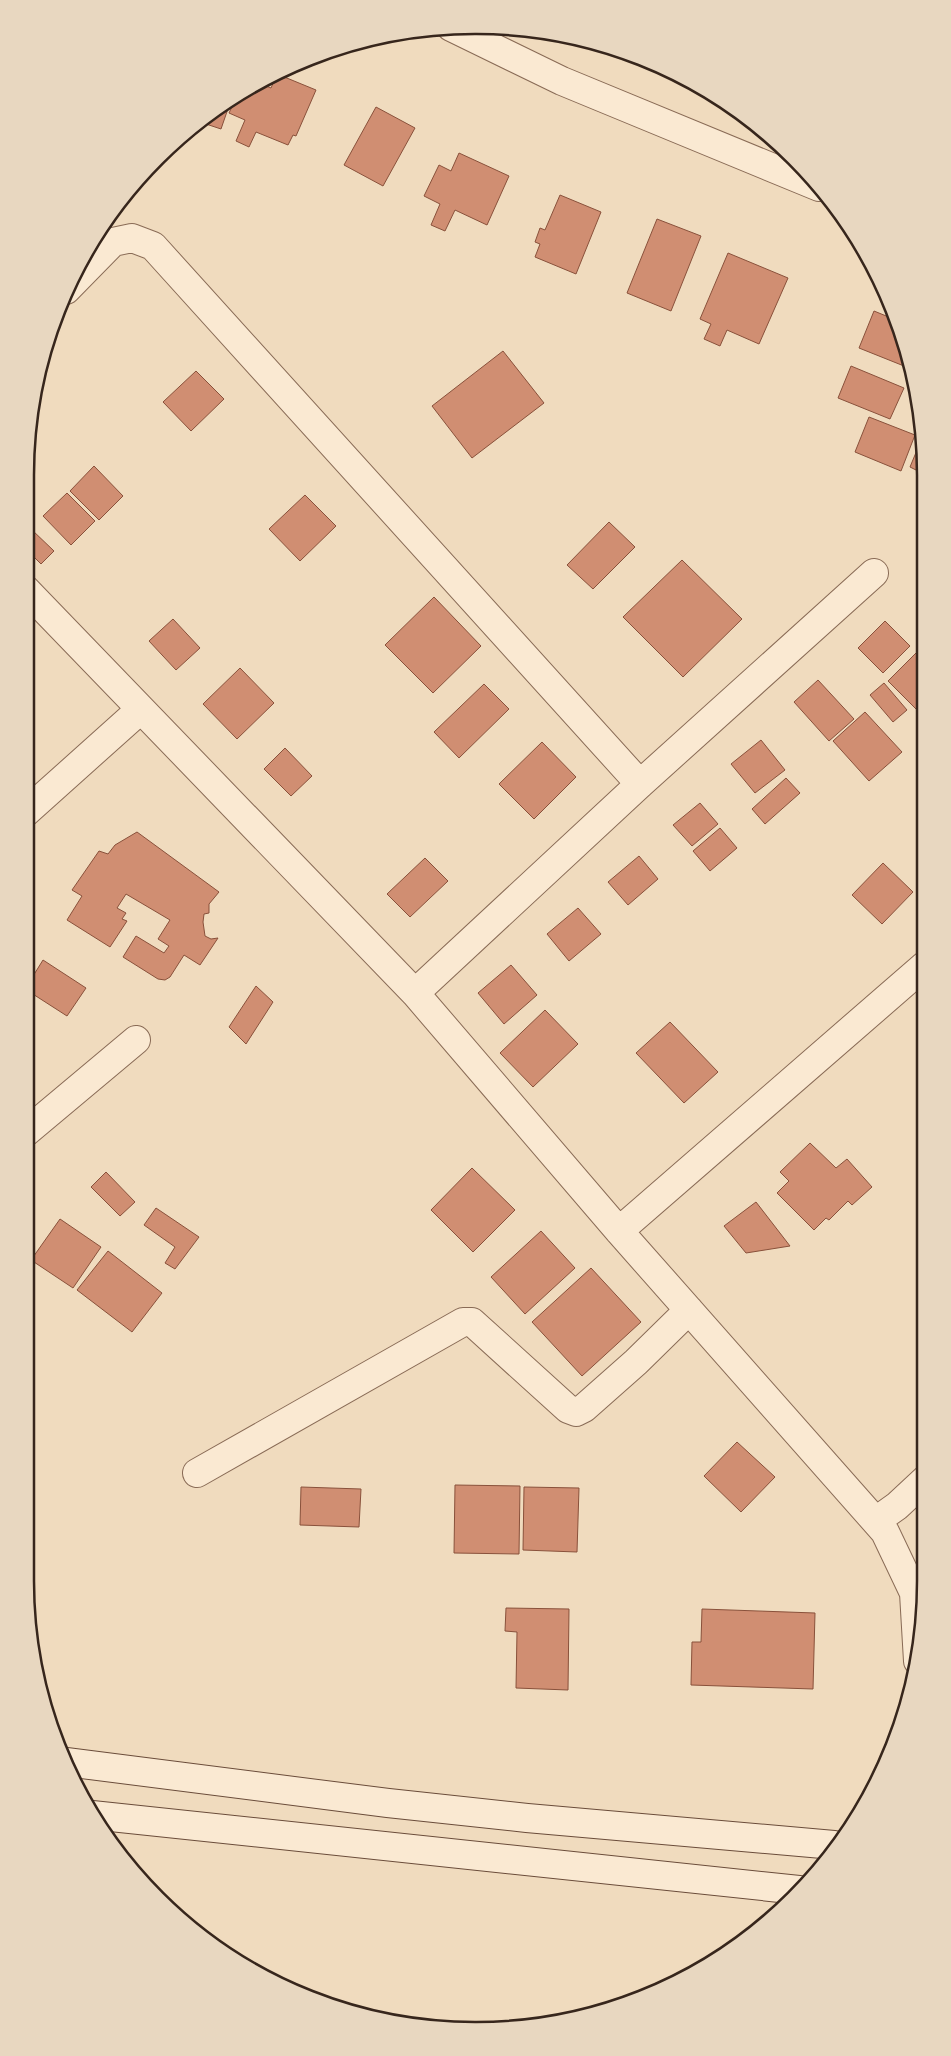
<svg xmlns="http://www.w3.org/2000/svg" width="951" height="2056" font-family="'Roboto Serif',serif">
<rect width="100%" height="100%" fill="#f0dbbe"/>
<path fill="#d08e72" stroke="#89513b" d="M277 74 316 90 296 136 293 135 288 145 256 132 249 147 236 141 245 120 229 113 238 94 259 83 271 88Z
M232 97 221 129 200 122 225 101Z
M376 107 415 128 383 186 344 165Z
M459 153 509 176 487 225 455 210 445 231 431 225 440 204 424 196 439 165 451 171Z
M560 195 601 212 576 274 535 257 540 244 535 242 540 228 545 230Z
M657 219 701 236 671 311 627 293Z
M728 253 788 278 759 344 727 330 720 346 704 339 711 324 700 319Z
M874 311 896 320 909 368 859 348Z
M503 351 544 403 472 458 432 406Z
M851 366 904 388 890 419 838 398Z
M196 371 224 399 191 431 163 402Z
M869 417 915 435 901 471 855 452Z
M922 438V473L910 467Z
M27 457 32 462 26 469Z
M94 466 123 496 99 520 70 491Z
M67 493 95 521 71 545 43 516Z
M305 495 336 526 300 561 269 529Z
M609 522 635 547 593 589 567 565Z
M31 529 54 551 41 564 25 548V535Z
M682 560 742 619 683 677 623 617Z
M434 597 481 646 433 693 385 645Z
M173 619 200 648 176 670 149 641Z
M885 621 910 646 883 673 858 648Z
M921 648 923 649V716L888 681Z
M240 668 274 703 237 739 203 704Z
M818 680 854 719 829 741 794 702Z
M884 683 907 710 893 722 870 695Z
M484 684 509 709 459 758 434 732Z
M865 712 902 752 869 781 833 741Z
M761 740 785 770 755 793 731 764Z
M542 742 576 777 534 819 499 784Z
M285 748 312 776 291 796 264 769Z
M786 778 800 793 765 824 752 809Z
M700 803 718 824 692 846 673 825Z
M720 828 737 848 710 871 693 851Z
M137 832 219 892 209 904V913L204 914 203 922 205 936 211 939 218 938 200 965 184 955 170 977 165 980 158 979 123 957 136 936 164 953 169 946 158 939 170 920 126 894 117 908 126 913 122 919 127 921 110 947 67 920 82 896 72 890 99 851 108 854 115 845Z
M639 856 658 879 628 905 608 882Z
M425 858 448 881 410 917 387 894Z
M883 863 913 892 882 924 852 895Z
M578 908 601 934 569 961 547 934Z
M43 960 86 988 67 1016 25 989Z
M511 965 537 995 504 1024 478 993Z
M256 986 273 1002 246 1044 229 1027Z
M545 1010 578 1044 533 1087 500 1053Z
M670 1022 718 1072 684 1103 636 1053Z
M810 1143 836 1168 847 1159 872 1187 852 1205 848 1201 829 1220 826 1218 814 1230 777 1193 789 1181 780 1172Z
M472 1168 515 1210 473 1252 431 1210Z
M106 1172 135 1202 120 1216 91 1187Z
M756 1202 790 1246 746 1253 724 1226Z
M156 1208 199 1237 175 1269 165 1263 175 1247 144 1225Z
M60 1219 101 1247 73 1288 31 1260Z
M541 1231 575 1268 525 1314 491 1277Z
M108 1251 162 1293 132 1332 77 1290Z
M591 1268 641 1322 582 1376 532 1322Z
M25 1366 32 1372 25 1381Z
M737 1442 775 1477 741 1512 704 1476Z
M455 1485 520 1486 519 1554 454 1553Z
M301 1487 361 1489 359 1527 300 1525Z
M524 1487 579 1488 577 1552 523 1550Z
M506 1608 569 1609 568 1690 516 1688 517 1632 505 1631Z
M702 1609 815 1613 813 1689 691 1685 692 1642H701Z"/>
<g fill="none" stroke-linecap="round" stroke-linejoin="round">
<g stroke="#896b56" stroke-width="30">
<path id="minor" d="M66 290 113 242 132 238 153 246 640 784
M25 589 415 993 619 1231 885 1532 914 1593 918 1661
M25 813 140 710
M415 993 640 784 874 573
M25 1133 136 1040
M619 1231 924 966
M197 1473 463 1322H472L568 1409 576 1412 584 1408 636 1362 689 1310
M876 1521 897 1506 926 1479"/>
</g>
<g stroke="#896b56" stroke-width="30">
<path id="tertiary" d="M451 27 562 81 819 187"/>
</g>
<g stroke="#6a4c3a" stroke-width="30">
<path id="secondary" d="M66 1762 388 1803 527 1818 834 1845
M92 1815 799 1890"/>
</g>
<use href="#minor" stroke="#fae9d2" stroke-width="28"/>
<use href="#tertiary" stroke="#fae9d2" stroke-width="28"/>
<use href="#secondary" stroke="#fae9d2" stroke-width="28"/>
</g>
<path d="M0 0H951V2056H0ZM475 34H476A441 441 0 0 1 917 475V1581A441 441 0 0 1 476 2022H475A441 441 0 0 1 34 1581V475A441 441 0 0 1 475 34Z" fill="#e8d7c0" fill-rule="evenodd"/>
<path fill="none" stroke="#37261c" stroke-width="2.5" d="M475 34H476A441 441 0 0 1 917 475V1581A441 441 0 0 1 476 2022H475A441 441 0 0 1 34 1581V475A441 441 0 0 1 475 34Z"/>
</svg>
